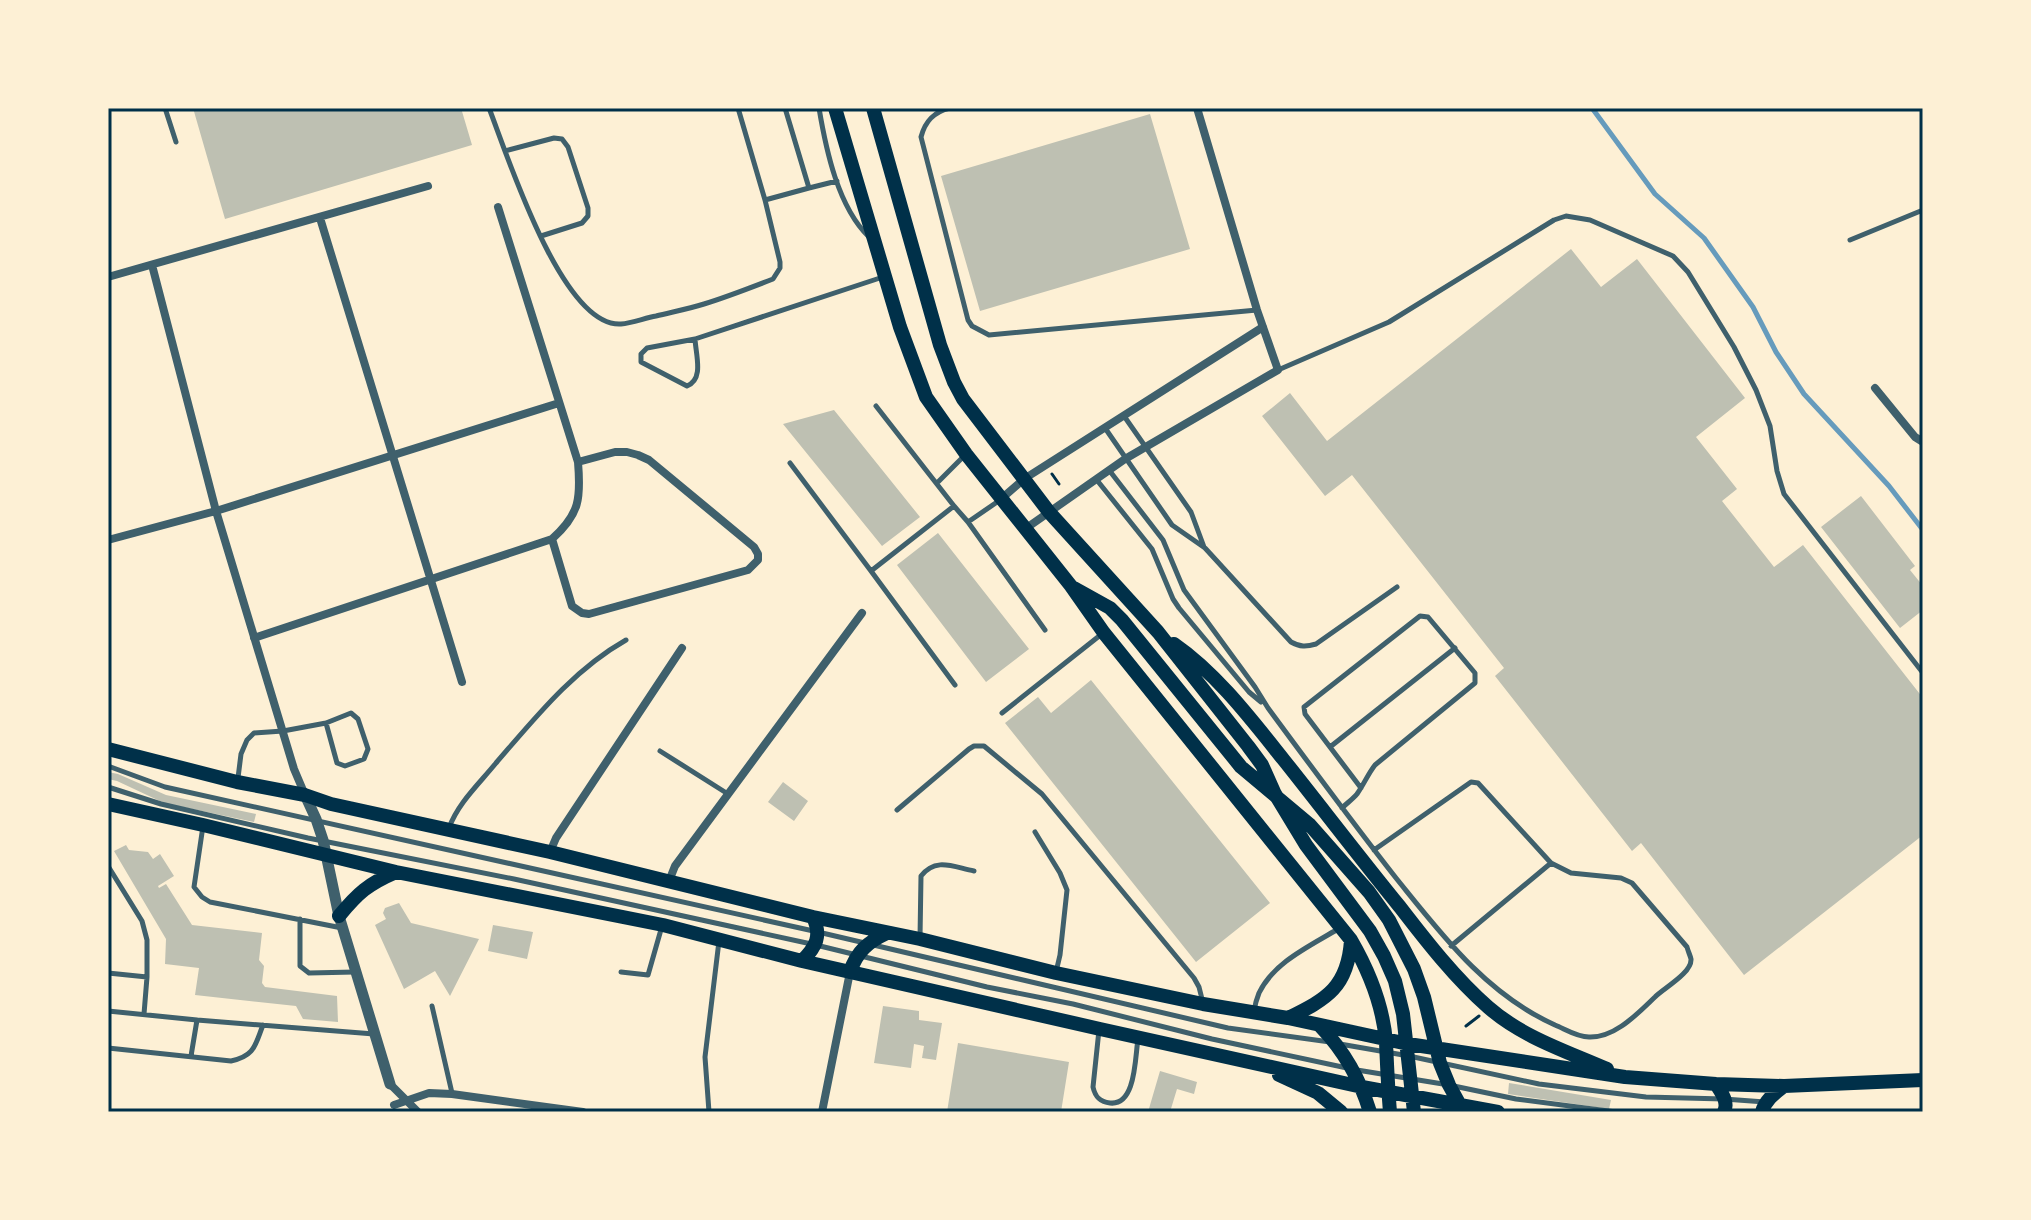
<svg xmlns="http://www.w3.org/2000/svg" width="2031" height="1220" font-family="Bitter,serif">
<rect width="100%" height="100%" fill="#fdf0d5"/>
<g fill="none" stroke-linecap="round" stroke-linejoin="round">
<path stroke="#669bbc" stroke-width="5" d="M1592 108 1655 194 1704 238 1753 307 1776 352 1804 394 1889 486 1923 530"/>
</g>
<path fill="#bec0b2" d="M193 108H461L472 145 225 219Z
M1150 114 1190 249 980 311 941 176Z
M1571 249 1601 287 1637 259 1745 398 1696 437 1737 489 1722 501 1774 567 1803 545 1923 698V835L1744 975 1641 843 1632 851 1495 676 1504 668 1352 475 1325 496 1262 416 1290 393 1327 441Z
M834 410 920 517 882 546 783 424Z
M1861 496 1915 566 1910 570 1923 586V610L1900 628 1821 527Z
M938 533 1029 649 986 682 897 565Z
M1091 680 1270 903 1196 962 1005 723 1038 697 1051 713Z
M108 772 118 774 166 795 256 814 254 822 164 803 117 781 108 779Z
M783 782 808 801 794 821 768 802Z
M126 845 129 850 148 852 153 859 160 854 174 876 158 886 159 888 166 884 192 925 262 933 259 960 264 966 262 983 265 987 337 996 338 1022 303 1019 296 1006 195 995 199 968 165 964 166 939 114 851Z
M399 903 411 923 479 939 450 996 435 971 404 989 375 925 386 919 383 913 385 908Z
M493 925 533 932 527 959 488 951Z
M883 1006 919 1011V1020L942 1023 936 1060 922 1058 924 1046 914 1044 911 1068 874 1063Z
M958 1043 1069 1062 1061 1112H947Z
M1160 1071 1197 1082 1194 1094 1177 1089 1170 1112H1148Z
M1509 1083 1611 1100 1609 1109 1508 1094Z"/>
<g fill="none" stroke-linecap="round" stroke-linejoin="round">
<path stroke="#003049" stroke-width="3" d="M1052 474 1059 484
M1466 1026 1479 1016"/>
<path stroke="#3f606c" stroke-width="5" d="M165 108 176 142
M489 108C507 154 562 328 621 324 632 323 645 318 656 316 672 312 688 309 704 304 727 297 750 288 773 279L780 268V262L765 200 738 108
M819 108C826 150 838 207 869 237
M950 108C933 112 925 122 921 137L968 320 972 326 989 335 1257 310
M505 151 554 138 562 139 568 147 588 208V216L582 223 541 236
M809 188 837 181
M765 200 809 188 785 108
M1850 240 1923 210
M695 339C696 356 704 379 687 386L641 362V354L647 348 695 339 883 277
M1278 370 1389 322 1554 220 1566 216 1590 220 1673 256 1688 272 1734 347 1756 390 1770 426 1777 471 1784 494 1923 673
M1124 416 1191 512 1204 547
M1105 428 1172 525 1205 548 1291 642C1300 647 1306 647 1316 644L1397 587
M790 463 871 571 954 506 876 406
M1109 470 1163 540 1184 590 1255 687 1268 708C1310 765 1352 822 1396 878 1442 935 1486 994 1555 1025 1565 1029 1577 1037 1589 1037 1615 1038 1637 1014 1655 997 1664 988 1692 973 1691 959 1690 955 1688 951 1687 947L1632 883 1621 878 1571 873 1551 863 1478 783 1471 782 1374 850
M1096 479 1152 549 1173 599 1179 608 1249 692 1261 702
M937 483 964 456
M954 506 968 522 1045 630
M968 522 1000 500
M871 571 955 685
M1002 713 1103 633
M1330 747 1455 648
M660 751 728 794
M108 766 165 787 818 932 1228 1028 1330 1042
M238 778 241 754 247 740 254 733 283 731 326 723 351 713 358 719 368 749 364 759 345 766 337 763 326 723
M108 787 161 804 308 838 514 879 816 945 987 987 1073 1004 1212 1039 1347 1068
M1342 808C1347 803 1353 799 1357 794 1364 784 1368 774 1375 765L1475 683V673L1428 617 1420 616 1304 707 1305 714 1361 788
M897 810 969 749 974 746H984L1042 794 1194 978 1199 987 1203 1003
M203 826 194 887 202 897 210 902 342 928
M449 828C458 803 479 784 496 763 535 718 573 670 626 640
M1035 832 1060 873 1067 890 1060 955 1056 972
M108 866 142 921 147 940V977
M300 919V966L309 973 355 972
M920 938 921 876C936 857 953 867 974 871
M1451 946 1551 863
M621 972 648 975 662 926
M108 973 147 977 144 1014
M432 1006 452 1093
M108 1011 197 1020 374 1034
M1254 1011C1255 1005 1257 998 1259 993 1274 962 1310 946 1338 929
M1099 1030 1093 1087C1095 1096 1099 1102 1110 1103 1136 1106 1135 1057 1138 1039
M1340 1044 1409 1056 1539 1084 1646 1097 1724 1099 1765 1102
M108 1048 231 1061C255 1056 255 1045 263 1025
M191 1056 197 1020
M1357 1070 1449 1085 1516 1099 1616 1112
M709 1112 705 1057 719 941"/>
<path stroke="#3f606c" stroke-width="8" d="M320 218 462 682
M152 265 216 511 294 769 305 795
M108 277 428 186
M1875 388 1915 437 1923 442
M1001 499 1024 479 1046 465 1263 327
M1025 529 1125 459 1278 370 1257 310 1197 108
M552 539 572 606 582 613 589 614 748 570 758 560V554L754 547 649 460 638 455 627 452H615L578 462
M108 540 216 511 559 403
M254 638 552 539C580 514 581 498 578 462L498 207
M550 852 556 838 682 648
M669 881 675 866 862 613
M390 1084 418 1112
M394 1105 429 1093 452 1094 583 1112
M822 1112 850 972"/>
<path stroke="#3f606c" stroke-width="11" d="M305 795 316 819 323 840 339 916 390 1084"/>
<path stroke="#003049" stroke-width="14" d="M835 108 900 327 926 397 966 454 1071 586 1104 633 1351 940C1369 971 1383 1006 1386 1042 1387 1065 1388 1089 1390 1112
M873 108 940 345 954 382 963 399 1049 512 1158 632 1248 746 1262 765 1275 794 1306 845 1370 931 1384 956 1395 981 1403 1014 1414 1112
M1074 588 1110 608 1122 620 1241 767 1309 824 1369 892 1389 920 1414 969 1424 997 1440 1063 1449 1085 1460 1105
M1174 644C1216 673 1251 719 1283 759 1322 808 1360 858 1400 907 1427 942 1455 978 1488 1007 1522 1037 1566 1051 1607 1069
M108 749 237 782 305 795 331 804 550 852 813 917 920 939 1056 973 1203 1004 1288 1018 1408 1044 1625 1077 1716 1084 1784 1086 1923 1080
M108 804 203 825 396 872 663 925 802 961 1100 1029 1362 1087 1498 1112
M339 916C358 893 368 884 396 872
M802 961C816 947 822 936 813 917
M850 972C857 951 868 942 887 933
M1288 1018C1327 999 1348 987 1351 940
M1321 1027C1345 1052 1360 1079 1370 1112
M1279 1075 1318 1093 1341 1112
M1716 1084C1721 1092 1729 1102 1724 1112
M1762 1112C1765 1100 1775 1093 1784 1086"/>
</g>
<rect width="2031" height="1220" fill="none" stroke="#fdf0d5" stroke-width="220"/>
<rect x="110" y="110" width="1811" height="1000" fill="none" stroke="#003049" stroke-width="3"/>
</svg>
